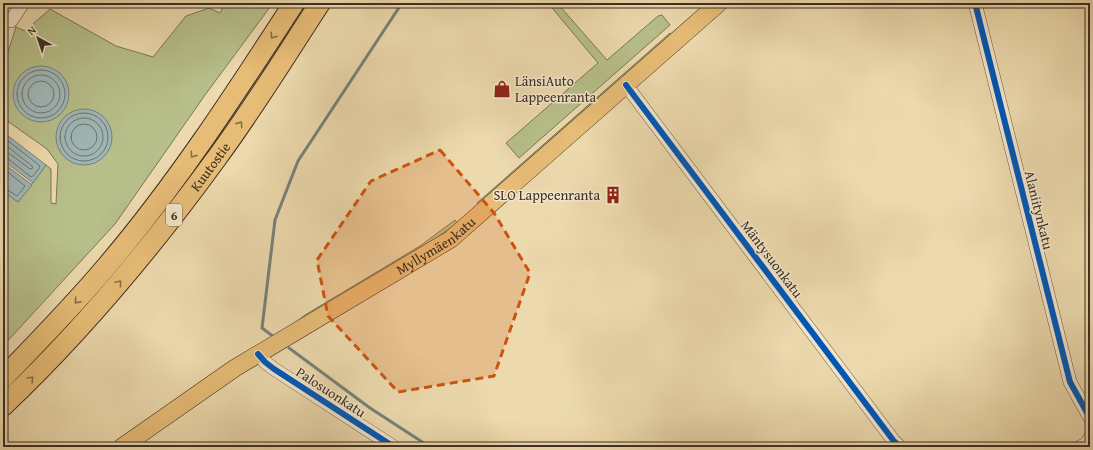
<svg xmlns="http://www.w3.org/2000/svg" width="1093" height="450" font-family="'Gentium Book Plus',serif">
<rect width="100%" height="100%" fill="#ecd9ad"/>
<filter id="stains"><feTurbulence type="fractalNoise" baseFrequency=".005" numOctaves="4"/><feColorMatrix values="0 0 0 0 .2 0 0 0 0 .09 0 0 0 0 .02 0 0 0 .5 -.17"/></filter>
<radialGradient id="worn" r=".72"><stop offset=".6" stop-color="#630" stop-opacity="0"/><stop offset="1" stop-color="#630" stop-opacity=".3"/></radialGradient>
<path fill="#b7bf8a" stroke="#7a7756" d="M225 3H273L205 95 115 224 3 346V191L18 202 46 165 51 169V203L56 204 58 164 47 149 3 118V67L16 27 25 31 50 9 116 46 153 57 186 16 209 8 220 13Z
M548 3H557L607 60 658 16 662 15 670 25 519 158 506 143 598 63Z
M670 33 672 35 479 207 477 203Z
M455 220 457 223 416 253 295 325 296 322 305 315 420 246Z"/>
<path fill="#9fb7b7" stroke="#77817c" d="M13 94a28 28 0 1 1 56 0a28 28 0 1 1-56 0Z
M56 137a28 28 0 1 1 56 0a28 28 0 1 1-56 0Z
M3 132 46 165 33 183 3 160Z
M3 163 32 185 18 202 3 191Z"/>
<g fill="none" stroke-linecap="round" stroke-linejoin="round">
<path stroke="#6e736d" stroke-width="1" d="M17 94a24 24 0 1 1 48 0a24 24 0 1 1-48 0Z
M22 94a19 19 0 1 1 38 0a19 19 0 1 1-38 0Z
M28 94a13 13 0 1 1 26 0a13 13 0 1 1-26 0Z
M60 137a24 24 0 1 1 48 0a24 24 0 1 1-48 0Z
M65 137a19 19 0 1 1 38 0a19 19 0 1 1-38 0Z
M71 137a13 13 0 1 1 26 0a13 13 0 1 1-26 0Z
M3 137 39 165 40 167 33 176 31 177 7 158 3 157
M3 143 32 166 33 168 30 169 10 154 3 152
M3 168 25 186 17 196 6 189 3 188"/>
<path stroke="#77817c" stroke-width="3" d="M274 337 262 328 275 220 298 161 402 3
M289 348 370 408 430 447"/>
<g stroke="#685a46" stroke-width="14">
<path id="minor" d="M975 3 1070 382 1090 418
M11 21 23 3
M626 85 893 440 900 447
M258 354 265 362 274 369 394 447
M1080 447 1086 444 1090 438"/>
</g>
<g stroke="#3c2f23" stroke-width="18">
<g id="major">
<path id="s1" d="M122 447 235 368 451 239 719 3"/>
</g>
</g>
<g stroke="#3c2f23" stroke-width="22">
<g id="highway">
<path d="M3 378C38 342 73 306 106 267 176 185 235 94 294 3"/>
<path id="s2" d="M3 406C82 331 152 247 216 159 253 109 286 55 320 3"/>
</g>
</g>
<use href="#minor" stroke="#f3e6ca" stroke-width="13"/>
<use href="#major" stroke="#e6bc76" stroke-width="17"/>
<use href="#highway" stroke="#e6bc76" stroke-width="20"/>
<g stroke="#f3e6ca" stroke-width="8">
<path id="cycleway" d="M975 3 1070 382 1090 418
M626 85 893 440 900 447
M258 354 265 362 274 369 394 447"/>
</g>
<use href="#cycleway" stroke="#0057b8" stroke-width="6"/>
</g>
<defs><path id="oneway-chevron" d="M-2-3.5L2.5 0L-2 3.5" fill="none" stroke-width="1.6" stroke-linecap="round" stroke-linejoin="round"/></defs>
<g stroke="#886e48">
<use href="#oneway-chevron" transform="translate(273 36) rotate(123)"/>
<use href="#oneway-chevron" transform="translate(240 124) rotate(-55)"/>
<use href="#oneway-chevron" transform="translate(193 155) rotate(126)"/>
<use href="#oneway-chevron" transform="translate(119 283) rotate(-50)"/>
<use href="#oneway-chevron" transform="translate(77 301) rotate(132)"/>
<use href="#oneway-chevron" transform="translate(31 379) rotate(-46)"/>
</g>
<path fill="#ce530f" fill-opacity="0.2" stroke="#ce530f" stroke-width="3" stroke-dasharray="8 5" stroke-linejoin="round" d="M440 150 494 213 530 273 494 376 398 392 328 316 317 260 371 181Z"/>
<defs>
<g id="shop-bare" transform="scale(1.38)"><path d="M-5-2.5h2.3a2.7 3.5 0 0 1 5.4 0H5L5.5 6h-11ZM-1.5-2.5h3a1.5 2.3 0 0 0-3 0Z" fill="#8f2418" stroke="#f3e6ca" stroke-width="2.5" paint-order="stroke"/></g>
<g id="building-bare" transform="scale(1.38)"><path d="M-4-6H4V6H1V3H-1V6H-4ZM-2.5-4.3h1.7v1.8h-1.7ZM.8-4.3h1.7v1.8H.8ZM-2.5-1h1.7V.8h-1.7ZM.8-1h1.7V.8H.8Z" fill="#8f2418" stroke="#f3e6ca" stroke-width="2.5" paint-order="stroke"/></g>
</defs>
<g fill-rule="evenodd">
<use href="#shop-bare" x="502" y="89"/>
<use href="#building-bare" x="613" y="195"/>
</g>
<g text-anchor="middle" stroke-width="3" stroke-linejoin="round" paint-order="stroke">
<rect fill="#f3e6ca" stroke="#736655" stroke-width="1" x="166" y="204" width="16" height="22" rx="3"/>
<g font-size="13" font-weight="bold" fill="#3c2f23">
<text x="174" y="220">6</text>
</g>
<g font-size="14" fill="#3c2f23" stroke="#f3e6ca" text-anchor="start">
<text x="515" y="86">LänsiAuto<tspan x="515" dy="16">Lappeenranta</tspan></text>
<text x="600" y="200" text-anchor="end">SLO Lappeenranta</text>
</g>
<g font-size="14" fill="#3c2f23" stroke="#f3e6ca">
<text dy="5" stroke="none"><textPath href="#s2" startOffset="317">Kuutostie</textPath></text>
<text transform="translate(1039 210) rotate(76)" y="5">Alaniitynkatu</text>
<text dy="5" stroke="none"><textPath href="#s1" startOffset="373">Myllymäenkatu</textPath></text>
<text transform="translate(772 259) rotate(53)" y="5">Mäntysuonkatu</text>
<text transform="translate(331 392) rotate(33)" y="5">Palosuonkatu</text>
</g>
</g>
<rect width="1093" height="450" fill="none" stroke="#ecd9ad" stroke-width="16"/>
<rect x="4" y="4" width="1085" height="442" fill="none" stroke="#3c2f23" stroke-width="2"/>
<rect x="8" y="8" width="1077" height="434" fill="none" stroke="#3c2f23"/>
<g transform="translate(38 38) rotate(320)" stroke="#f3e6ca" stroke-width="3" paint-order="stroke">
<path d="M0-3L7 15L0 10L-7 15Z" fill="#3c2f23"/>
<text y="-6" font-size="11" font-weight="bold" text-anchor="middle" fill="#3c2f23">N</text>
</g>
<rect width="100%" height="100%" filter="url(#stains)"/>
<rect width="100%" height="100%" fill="url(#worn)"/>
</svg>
